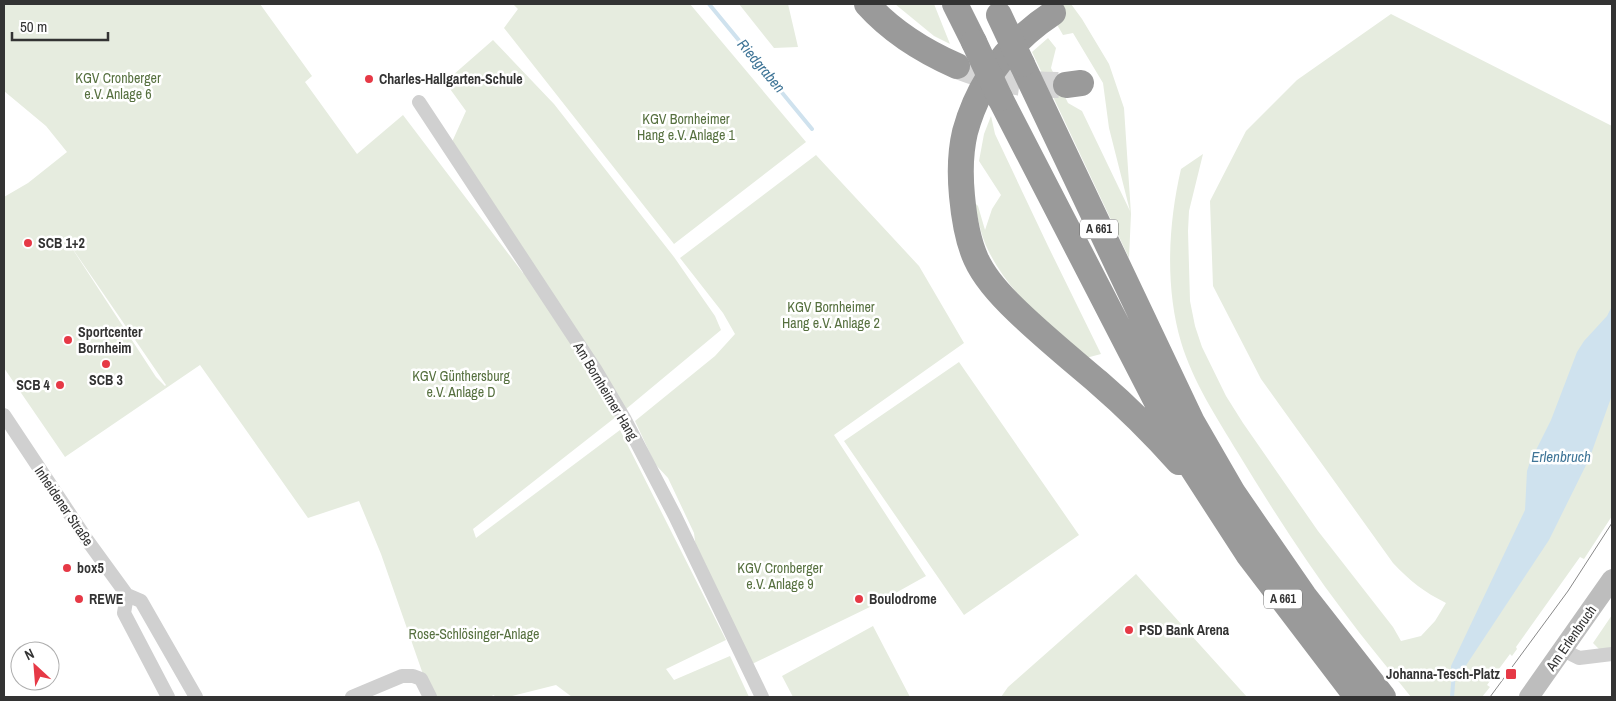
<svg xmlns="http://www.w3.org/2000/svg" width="1616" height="701" font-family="'Archivo Narrow',sans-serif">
<rect width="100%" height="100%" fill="#fff"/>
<path fill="#e6ecdf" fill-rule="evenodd" d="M4 4H260L312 76 305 82 357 154 403 115 523 273 525 271 617 416 473 529 476 538 620 430 726 640 666 669 674 680 730 656 749 697H572L556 685 508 697H495L494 695 489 697H434L425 680 381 554 359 501 308 518 200 365 65 457 4 368V197L28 183 67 152 46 126 4 91ZM68 242 166 385 165 386 156 377Z
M513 4H690L806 142 674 244 504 28 518 9Z
M739 4H788L798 47 774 48Z
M895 4H934L950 44 934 36Z
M1045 4H1071L1082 19 1109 64 1124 108 1131 214 1129 258 1032 52 1048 38 1056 48 1051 68 1068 103 1082 111 1130 211 1109 128 1103 83 1073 33 1063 35Z
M1391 14 1612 126V516L1584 559 1580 557 1516 647 1517 649 1512 656 1510 654 1487 685 1490 687 1482 697H1411C1389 669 1365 641 1343 611 1305 561 1271 507 1238 453 1217 418 1193 382 1181 342 1165 287 1168 225 1181 169L1203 154 1189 211 1188 231 1190 301 1195 326 1202 347 1226 396 1243 423 1318 531 1393 627 1401 641 1421 636 1435 621 1446 603C1424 592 1410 581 1393 563L1261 379 1213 286 1210 201 1246 131 1297 80Z
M493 40 554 104 674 257 715 316 721 330 626 409 452 142 466 111 445 82Z
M991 116 995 134 1048 246 1101 354 1086 358C1050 326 1010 295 988 250 981 236 978 218 974 202L978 206 985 230 992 209 1001 195 979 161 984 134Z
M816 155 919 266 964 343 834 435 926 576 874 605 752 664 696 549 694 533 668 478 655 464 635 421 715 356 735 334 723 313 680 258Z
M959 362 1079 535 964 615 844 441Z
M1136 574 1247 697H1001L1008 687Z
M1612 615V651L1602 652 1593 643Z
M873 626 910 697H793L782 676Z"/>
<path fill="#cfe2ee" d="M1612 306V395L1590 457 1549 540 1463 670 1459 674 1451 670V666L1525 510 1527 471 1530 462 1551 420 1577 352 1584 341 1607 316Z"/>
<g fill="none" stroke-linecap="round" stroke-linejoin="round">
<path stroke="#cfe2ee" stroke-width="4" d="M709 4 812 129
M1452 697 1454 672"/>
<path stroke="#d6d6d6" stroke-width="26" stroke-dasharray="26 13" stroke-linecap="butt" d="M957 66C993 80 1028 86 1066 85"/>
<path stroke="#d0d0d0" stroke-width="14" d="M419 102 595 369 624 418 675 516 762 697
M4 415 87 540 127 595 141 601 196 697
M127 595 124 613 168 697
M1563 650 1579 658 1612 654
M352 697 402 676H413L421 679 430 697"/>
<path stroke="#bdbdbd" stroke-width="20" d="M1529 697 1612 579"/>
<path stroke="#9a9a9a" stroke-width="26" d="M867 4C892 32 923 51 957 66
M955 4 974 42
M1053 13C1009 42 979 81 965 132 960 153 960 175 962 196 964 218 967 239 976 259 985 279 1002 297 1018 312 1044 337 1071 359 1098 382 1127 407 1154 434 1179 462
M1022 64 1192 422 1233 493 1304 596 1383 697
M1066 85 1081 83
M1000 98 1161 410 1191 466 1248 554 1357 697"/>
<path stroke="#888" stroke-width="1" d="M1490 697 1568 591 1612 523"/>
<path stroke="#9a9a9a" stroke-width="26" d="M999 15 1022 64
M974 42 1000 98"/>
</g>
<g fill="#e63946" stroke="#fff" stroke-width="2">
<circle cx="369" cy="79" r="5"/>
<circle cx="28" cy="243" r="5"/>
<circle cx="68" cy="340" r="5"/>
<circle cx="106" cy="364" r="5"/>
<circle cx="60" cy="385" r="5"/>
<circle cx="67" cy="568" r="5"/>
<circle cx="79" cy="599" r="5"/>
<circle cx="859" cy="599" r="5"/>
<circle cx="1129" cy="630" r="5"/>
<rect x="1505" y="668" width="12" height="12" rx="2.5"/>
</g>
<g text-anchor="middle" stroke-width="5" stroke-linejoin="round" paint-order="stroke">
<g fill="#fff" stroke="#707070" stroke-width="1">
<rect x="1080" y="219.5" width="38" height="19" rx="4"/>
<rect x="1264" y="589.5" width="38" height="19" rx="4"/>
</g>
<g font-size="12" font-weight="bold" fill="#333">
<text x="1099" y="233">A 661</text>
<text x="1283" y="603">A 661</text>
</g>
<g font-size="14" fill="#56703f" stroke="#fff">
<text x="118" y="83">KGV Cronberger<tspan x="118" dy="16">e.V. Anlage 6</tspan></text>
<text x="686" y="124">KGV Bornheimer<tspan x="686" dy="16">Hang e.V. Anlage 1</tspan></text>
<text x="831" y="312">KGV Bornheimer<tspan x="831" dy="16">Hang e.V. Anlage 2</tspan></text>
<text x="461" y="381">KGV Günthersburg<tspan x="461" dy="16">e.V. Anlage D</tspan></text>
<text x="780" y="573">KGV Cronberger<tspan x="780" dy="16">e.V. Anlage 9</tspan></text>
<text x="474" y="639">Rose-Schlösinger-Anlage</text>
</g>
<g font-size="14" font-weight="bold" fill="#333" stroke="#fff" text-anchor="start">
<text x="379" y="84">Charles-Hallgarten-Schule</text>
<text x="38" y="248">SCB 1+2</text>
<text x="78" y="337">Sportcenter<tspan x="78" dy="16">Bornheim</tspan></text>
<text x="106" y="385" text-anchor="middle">SCB 3</text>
<text x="50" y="390" text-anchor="end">SCB 4</text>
<text x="77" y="573">box5</text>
<text x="89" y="604">REWE</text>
<text x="869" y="604">Boulodrome</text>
<text x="1139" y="635">PSD Bank Arena</text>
<text x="1500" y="679" text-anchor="end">Johanna-Tesch-Platz</text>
</g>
<g font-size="14" fill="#333" stroke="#fff">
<text transform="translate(606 391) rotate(59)" y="5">Am Bornheimer Hang</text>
<text transform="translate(64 506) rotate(56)" y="5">Inheidener Straße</text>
<text transform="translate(1571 638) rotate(-55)" y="5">Am Erlenbruch</text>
</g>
<g font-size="15" font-style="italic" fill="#3f7597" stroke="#fff">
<text transform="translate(761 66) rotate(50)" y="5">Riedgraben</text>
<text x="1561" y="462">Erlenbruch</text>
</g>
</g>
<rect width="1616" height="701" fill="none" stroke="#333333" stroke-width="10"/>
<g transform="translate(35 666) rotate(334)"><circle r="24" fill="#ffffff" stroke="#adadad"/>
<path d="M0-4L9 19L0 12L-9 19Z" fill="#e63946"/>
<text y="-8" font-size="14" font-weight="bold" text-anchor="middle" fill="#333333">N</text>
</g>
<path d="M12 32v8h96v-8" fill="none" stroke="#333333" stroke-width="2.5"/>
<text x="20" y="32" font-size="15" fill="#333333" stroke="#ffffff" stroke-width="4" paint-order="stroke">50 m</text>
</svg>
